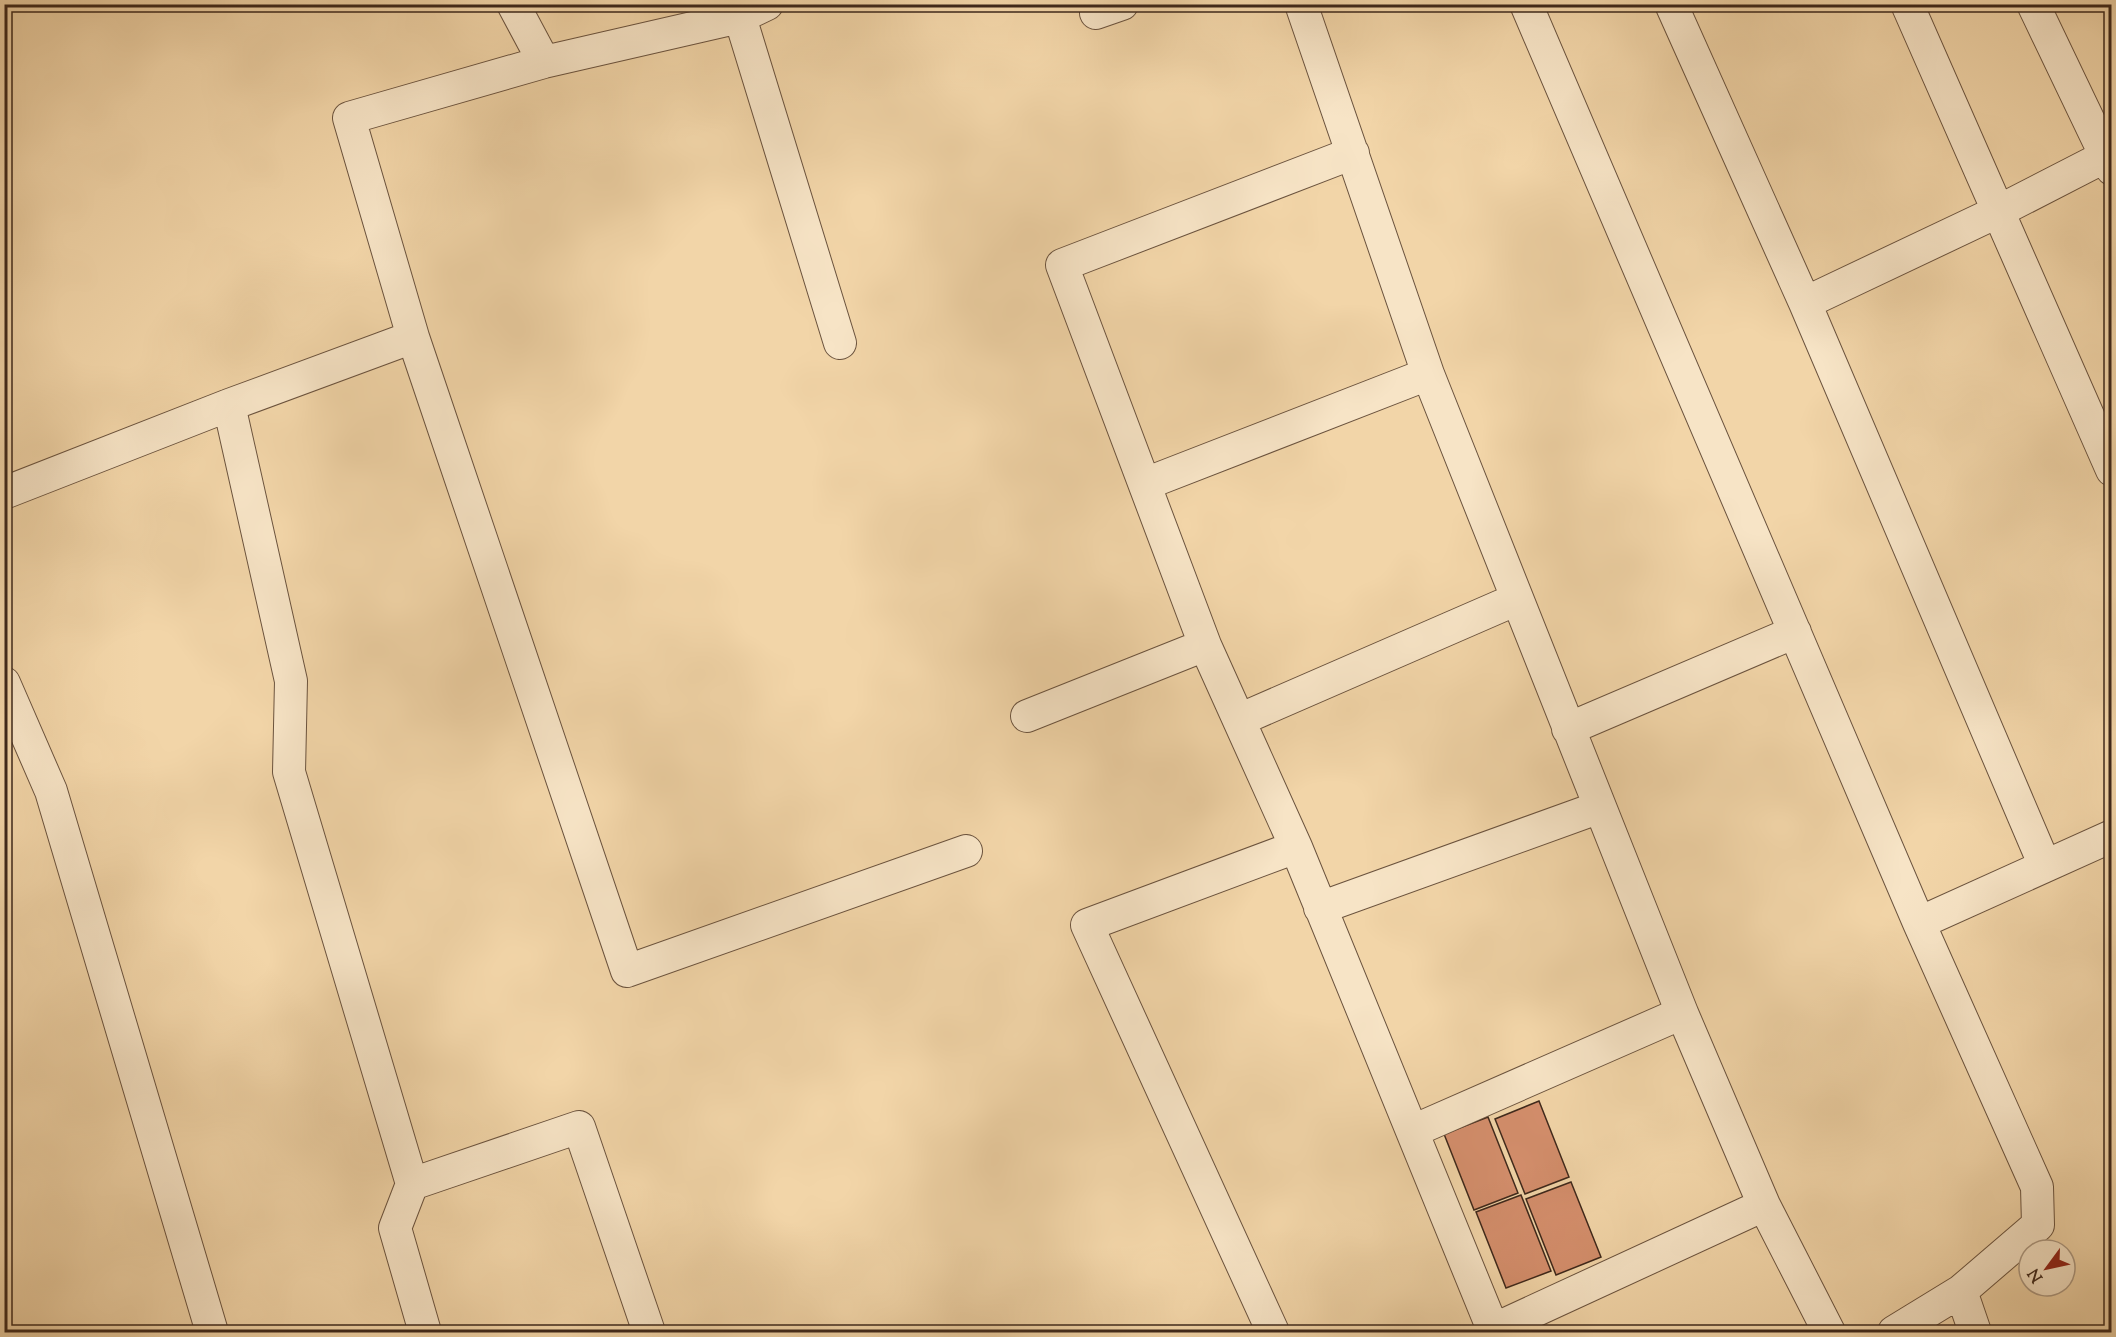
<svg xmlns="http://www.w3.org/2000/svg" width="2116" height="1337" font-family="'Sorts Mill Goudy',serif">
<rect width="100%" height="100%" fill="#f2d5a8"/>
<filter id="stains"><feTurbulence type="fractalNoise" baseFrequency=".00333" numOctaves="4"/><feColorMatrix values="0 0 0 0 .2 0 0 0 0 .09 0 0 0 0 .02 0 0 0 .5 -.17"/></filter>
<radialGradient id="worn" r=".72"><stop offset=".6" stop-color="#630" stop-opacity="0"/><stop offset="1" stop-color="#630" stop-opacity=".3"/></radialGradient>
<path fill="#d58f6d" stroke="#3e281b" stroke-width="1.5" d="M1539 1101 1569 1177 1525 1194 1495 1119Z
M1488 1117 1518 1193 1474 1210 1444 1134Z
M1571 1182 1601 1257 1556 1275 1526 1199Z
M1521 1195 1551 1271 1506 1288 1476 1212Z"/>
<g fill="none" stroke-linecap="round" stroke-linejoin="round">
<g stroke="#6b533e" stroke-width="34">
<path id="minor" d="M513 4 544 62
M1301 4 1428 374 1682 1013 1413 1131
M1526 4 1919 923
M1671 4 1805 303 2045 866
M1907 4 2112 470
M2033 4 2112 169
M1096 13 1122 4
M740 17 767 4
M1805 303 1997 212 2106 156
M413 337 627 971 966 851
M229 405 291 681 289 772 412 1184
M1145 484 1428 374
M4 493 229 405 413 337 349 118 544 62 740 17 840 343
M1205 645 1062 265 1353 153
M4 683 51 791 212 1332
M1027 716 1205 645 1296 847 1087 925 1273 1332
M1239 720 1517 599
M1568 729 1795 632
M1296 847 1494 1332
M1320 908 1600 807
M1682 1013 1764 1205 1829 1332
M1961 1291 2038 1225 2037 1187 1919 923 2112 836
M1493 1330 1764 1205
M425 1332 395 1228 412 1184 579 1127 649 1332
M1894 1332 1961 1291 1975 1332"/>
</g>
<use href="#minor" stroke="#f7e4c6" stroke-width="32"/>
</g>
<rect width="2116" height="1337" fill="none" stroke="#f2d5a8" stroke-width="24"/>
<rect x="6" y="6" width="2104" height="1325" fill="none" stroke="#3e281b" stroke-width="3"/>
<rect x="12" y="12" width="2092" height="1313" fill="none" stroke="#3e281b" stroke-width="1.5"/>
<g transform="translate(2047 1268) rotate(237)"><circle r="28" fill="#f7e4c6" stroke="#ad9982" stroke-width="1.5"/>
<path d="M0-4.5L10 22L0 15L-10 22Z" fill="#8f2418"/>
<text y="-9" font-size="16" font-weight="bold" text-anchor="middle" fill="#3e281b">N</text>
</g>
<rect width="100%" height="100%" filter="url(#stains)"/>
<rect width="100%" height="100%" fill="url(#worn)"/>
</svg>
